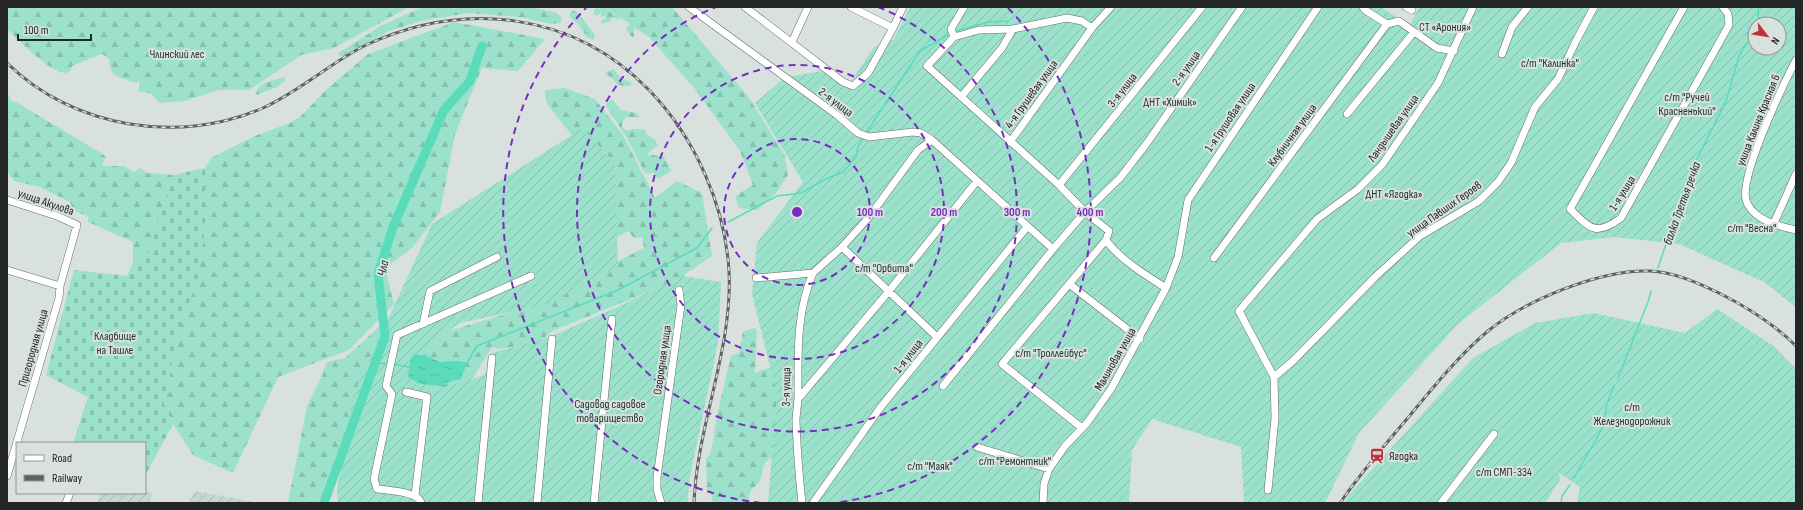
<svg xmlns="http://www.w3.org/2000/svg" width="1803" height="510" font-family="'Sofia Sans Condensed',sans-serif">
<defs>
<pattern id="industrial-furrows" width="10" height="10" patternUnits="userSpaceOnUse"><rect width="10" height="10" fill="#c5d7d1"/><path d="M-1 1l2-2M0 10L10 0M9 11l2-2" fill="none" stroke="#a9b8b3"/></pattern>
<pattern id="forest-firs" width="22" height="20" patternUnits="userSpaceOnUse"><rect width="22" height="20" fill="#9be1cc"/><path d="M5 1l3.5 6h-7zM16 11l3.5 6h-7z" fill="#85c1af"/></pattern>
<pattern id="wetland-marsh" width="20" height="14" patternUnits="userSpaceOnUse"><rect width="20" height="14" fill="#9be1cc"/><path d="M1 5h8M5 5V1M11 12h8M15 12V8" fill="none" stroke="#85c1af"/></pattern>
<pattern id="cemetery-stones" width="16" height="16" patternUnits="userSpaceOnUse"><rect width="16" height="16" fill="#9be1cc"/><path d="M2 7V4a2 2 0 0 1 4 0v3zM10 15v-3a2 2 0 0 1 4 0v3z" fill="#85c1af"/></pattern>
<pattern id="garden-furrows" width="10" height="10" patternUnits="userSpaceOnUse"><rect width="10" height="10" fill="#9be1cc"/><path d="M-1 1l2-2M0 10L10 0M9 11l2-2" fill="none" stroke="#85c1af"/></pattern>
<pattern id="water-ripples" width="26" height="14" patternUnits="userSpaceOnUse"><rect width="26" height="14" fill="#5adbba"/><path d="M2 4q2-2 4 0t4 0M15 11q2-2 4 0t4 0" fill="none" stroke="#4ebca0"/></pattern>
</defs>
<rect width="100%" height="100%" fill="#d8e1de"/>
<path fill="url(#industrial-furrows)" d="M145 491 153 493 149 503H97L101 493H145Z
M195 491 260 503H188Z"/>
<path fill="url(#forest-firs)" d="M7 7H409L334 48 301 55 249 90H218L185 101 161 103 156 100 152 94 138 91 140 83 138 81 136 83C129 80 120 79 114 74 107 68 114 57 101 54L72 66C67 92 15 36 7 29Z
M422 7H529L555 12 562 18 560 23 552 24 519 17 468 13 421 21 389 31 342 57 337 54 379 27Z
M599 7H604L620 18V20L613 17 609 22 601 24V21L606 18 605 16 601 17V13L597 16 593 14 596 8 601 10Z
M605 7H672L750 99 785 156 788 175 776 193 757 210 739 208 735 196 753 185 740 151 695 89 650 38 634 27V37H632L627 31V27L630 24Z
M454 22 545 39 518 71 482 68 455 134 440 212 412 248 385 268 394 304 349 350 278 377 233 473 193 455 173 424 164 404 177 336 198 277 205 230V168L211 158 255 136 290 123 300 117 326 90 368 54Z
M612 69H614C619 78 622 79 631 82V85L627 86 618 85 611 77 605 74 607 71H612Z
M283 77 286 80 277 87 256 95C257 81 275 81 283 77Z
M565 88 595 99 623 135 655 198 677 181 702 193 712 256 685 274 681 284 666 285 552 331 539 343 498 349 492 347 473 378 456 388 435 393 426 387 448 363 438 361 421 362 424 342 441 330H452L543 303 594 273 644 248 642 237 634 238 628 231 609 242 579 144 547 104 545 90Z
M7 91 11 101 16 102 101 153 106 157 102 166H124L134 172 140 168 148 173 174 175 167 200 160 209 155 253H146L140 260 133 263V242L88 222V216L74 211 70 202 40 187 14 181 7 171Z
M612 99 621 110 636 113 640 117H626L622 123V127L627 131 633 129H644L647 135 654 139 658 145 648 153 649 156 653 155 664 157 671 171 658 179 654 172 648 174 644 172 627 138 606 106 607 103Z
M391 316 331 495 326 499 327 503H288L307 406 321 378 327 362 345 358Z
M754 328 757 330 755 373 774 366 779 394 778 451 764 464 760 481 750 492 748 503H713L711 494 707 492 706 459 711 452 718 411 731 356 739 353 743 332Z"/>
<path fill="url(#wetland-marsh)" d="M573 10 579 14 595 35 593 40 586 36 578 24 570 17V13Z"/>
<path fill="url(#cemetery-stones)" d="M205 168V230L198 277 177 336 164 404 173 424 145 476V443H73L88 397 46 375 74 270 127 276 133 263 140 260 146 253H155V246L153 241 160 209 167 200 174 175Z"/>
<path fill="url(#garden-furrows)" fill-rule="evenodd" d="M910 7H1381L1410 26 1419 7H1796V307L1764 282 1679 244 1615 237 1561 243 1458 324 1359 433 1325 503H1244L1241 447 1152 419 1132 450 1129 503H768L777 394 752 294 757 243 803 182 755 103 784 78 821 71 847 88 874 47 894 39ZM1755 24H1779V48H1755Z
M583 128 615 164 618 267 544 305 460 323 430 343 425 358 430 391 485 375 492 353 550 337 613 309 682 276 721 282 718 343 689 481 688 503H338L337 490 353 395 432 224Z
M1717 309 1775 347 1796 369V503H1577L1580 487 1559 473 1560 480 1545 503H1344L1349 495 1473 358 1535 323 1594 313 1685 333Z"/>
<path fill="url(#water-ripples)" d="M414 354 427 356 440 362 457 361 467 363 461 379 451 381 442 386 421 384 408 377 411 358Z"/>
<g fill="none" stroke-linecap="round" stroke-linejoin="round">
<path stroke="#5adbba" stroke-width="1.5" d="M1758 7 1759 24
M956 31 988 22 1009 21
M866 133 920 51 948 35
M728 222 777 196 801 193 826 179 843 172 856 157 858 147 863 138
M1658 268 1688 177 1726 101 1739 56 1755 30
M375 363 388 364
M392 364 410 367
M465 364 467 363 477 346 618 290 697 248 712 228
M1618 378 1648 302 1651 291
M1574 478 1603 427 1607 403 1614 386
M1561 503 1562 496 1570 485"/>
<path stroke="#5adbba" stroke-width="9" d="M324 503 385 336 378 274 393 227 444 110 470 81 482 46"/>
<g stroke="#646c69" stroke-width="8">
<path id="minor" d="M689 7 837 115 858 133 869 137 913 132 921 133 932 140 1053 249
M745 7 843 82 853 86 868 73 893 28 903 7
M851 7 893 28
M964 7 951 29 954 37 979 30 1013 29 1067 18 1082 21 1092 28
M1363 7 1365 10 1387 24
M1406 7 1412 10
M1684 7 1570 209C1590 228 1595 237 1621 218L1729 25 1728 14 1723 7
M1387 24 1399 21 1437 48 1454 51
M954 37 927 66 1059 185 1085 212 1109 231 1106 240 1002 364 1082 428
M792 42 808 7
M1502 54 1512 27 1528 7
M1796 60C1784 83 1736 182 1747 203 1756 221 1778 226 1796 230
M961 97 1002 48 1013 29
M1347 114 1414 32
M1010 142 1092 28 1111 7
M1059 185 1202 7
M7 200 57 216 77 225 60 286 59 298 7 476
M1773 225 1796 174
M1106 240C1119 259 1147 276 1166 288
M842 247 937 337
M1214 258 1387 24
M7 270 60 286
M756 278 813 273 842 247 869 217 918 150 932 140
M1070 283 1073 287 1140 339
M423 324 430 291 497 257
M1274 377 1293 361 1375 277 1420 236 1479 201 1498 182 1511 163 1535 107 1558 79 1576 41 1594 7
M943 386 1053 249 1085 212 1120 178 1147 143 1242 7
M406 392 427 397 415 495
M798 399 889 291 977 181
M977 447 1049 469
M1268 490 1275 418 1274 377 1239 311 1317 219 1358 189 1382 165 1438 83 1473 7
M66 503 70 493
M421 503C419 492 387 490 377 489L374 479 392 394 386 386 397 335 531 276
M478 503 492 358
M537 503 552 339
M594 503 612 319
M661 503 657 489V477L681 305 679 290
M802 503C799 476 797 448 796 421 796 413 798 405 798 396 798 355 796 312 813 273
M813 503 880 408 1027 227
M1043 503 1044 484 1049 469 1065 446 1087 423 1111 389 1166 288 1178 257 1188 200 1318 7
M1441 503 1494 434"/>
</g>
<use href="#minor" stroke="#fff" stroke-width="7"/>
<g stroke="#5e6361" stroke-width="3">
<path id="rail" d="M7 63C73 128 179 145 263 108 300 91 330 63 366 45 464 0 573 11 650 91 695 138 725 205 729 271 733 350 697 424 694 503
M1340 503C1360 474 1383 447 1406 420 1432 389 1457 357 1488 331 1526 300 1601 269 1650 271 1674 272 1698 283 1719 293 1747 307 1774 324 1796 346"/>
</g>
<use href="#rail" stroke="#d8e1de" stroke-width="1.5" stroke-dasharray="4.5" stroke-linecap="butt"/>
</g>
<g fill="none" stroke="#7b2cbf" stroke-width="2" stroke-dasharray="7 5">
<circle cx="797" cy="212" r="73"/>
<circle cx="797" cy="212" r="147"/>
<path d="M878 7A220 220 0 1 1 716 7"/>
<path d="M761 503A293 293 0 0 1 586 8M1008 8A293 293 0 0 1 833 503"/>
</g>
<defs>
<g id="station-bare" transform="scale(1.2)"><path d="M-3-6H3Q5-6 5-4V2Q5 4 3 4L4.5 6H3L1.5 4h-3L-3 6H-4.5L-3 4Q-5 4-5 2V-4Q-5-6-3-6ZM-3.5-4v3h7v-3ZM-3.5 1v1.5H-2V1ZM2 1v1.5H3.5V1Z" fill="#c13238" stroke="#d8e1de" stroke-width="2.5" paint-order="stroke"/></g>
</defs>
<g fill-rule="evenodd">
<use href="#station-bare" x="1377" y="456"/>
</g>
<g text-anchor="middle" stroke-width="4" stroke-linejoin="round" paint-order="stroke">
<g font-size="12" fill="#1c322b" stroke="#d8e1de">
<text x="1445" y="31">СТ «Арония»</text>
<text x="177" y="58">Члинский лес</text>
<text x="1550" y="67">с/т "Калинка"</text>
<text x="1687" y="101">с/т "Ручей<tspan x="1687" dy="14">Красненький"</tspan></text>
<text x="1170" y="106">ДНТ «Химик»</text>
<text x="1394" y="198">ДНТ «Ягодка»</text>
<text x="1752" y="232">с/т "Весна"</text>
<text x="884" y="272">с/т "Орбита"</text>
<text x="115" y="340">Кладбище<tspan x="115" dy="14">на Ташле</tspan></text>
<text x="1051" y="357">с/т "Троллейбус"</text>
<text x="610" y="408">Садовод садовое<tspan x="610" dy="14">товарищество</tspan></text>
<text x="1632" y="411">с/т<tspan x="1632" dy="14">Железнодорожник</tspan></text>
<text x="1015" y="465">с/т "Ремонтник"</text>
<text x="930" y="470">с/т "Маяк"</text>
<text x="1504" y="476">с/т СМП-334</text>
</g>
<g font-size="12" fill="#232625" stroke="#d8e1de">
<text transform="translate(1186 68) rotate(-55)" y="4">2-я улица</text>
<text transform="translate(1122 90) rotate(-52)" y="4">3-я улица</text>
<text transform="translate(1031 94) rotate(-54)" y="4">4-я Грушевая улица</text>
<text transform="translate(836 102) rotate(37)" y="4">2-я улица</text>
<text transform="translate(1230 117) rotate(-56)" y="4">1-я Грушовая улица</text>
<text transform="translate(1758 120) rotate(-68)" y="4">улица Калина Красная 6</text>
<text transform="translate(1393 128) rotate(-55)" y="4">Ландышевая улица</text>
<text transform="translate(1292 135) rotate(-54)" y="4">Клубничная улица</text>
<text transform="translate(1622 193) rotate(-58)" y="4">1-я улица</text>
<text transform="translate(46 202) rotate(19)" y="4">улица Акулова</text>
<text transform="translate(1444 209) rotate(-35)" y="4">улица Павших Героев</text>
<text transform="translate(33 348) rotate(-74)" y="4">Пригородная улица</text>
<text transform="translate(908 356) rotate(-52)" y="4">1-я улица</text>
<text transform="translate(1115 359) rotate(-60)" y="4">Малиновая улица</text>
<text transform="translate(662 360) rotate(-82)" y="4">Огородная улица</text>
<text transform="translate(786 387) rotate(-89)" y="4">3-я улица</text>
</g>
<g font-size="12" fill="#232625" stroke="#d8e1de" text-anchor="start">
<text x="1389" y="460">Ягодка</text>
</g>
<g font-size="13" font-style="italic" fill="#192f28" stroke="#d8e1de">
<text transform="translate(1681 203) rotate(-70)" y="5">балка Третья речка</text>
<text transform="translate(382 268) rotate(-79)" y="5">Чла</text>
</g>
</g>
<circle cx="797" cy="212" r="6" fill="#7b2cbf" stroke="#d8e1de" stroke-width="2"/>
<g font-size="12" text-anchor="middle" font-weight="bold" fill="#7b2cbf" stroke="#d8e1de" stroke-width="4" stroke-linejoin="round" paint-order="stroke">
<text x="870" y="216">100 m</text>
<text x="944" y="216">200 m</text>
<text x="1017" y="216">300 m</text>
<text x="1090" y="216">400 m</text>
</g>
<rect width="1803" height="510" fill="none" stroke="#232625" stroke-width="16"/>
<rect x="16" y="442" width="130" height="52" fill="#d8e1de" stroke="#909694"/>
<rect x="24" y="455" width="20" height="6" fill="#ffffff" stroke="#909694"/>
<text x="52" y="462" font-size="12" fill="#232625">Road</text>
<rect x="24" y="475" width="20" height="6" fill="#5e6361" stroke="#909694"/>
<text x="52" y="482" font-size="12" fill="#232625">Railway</text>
<g transform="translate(1767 36) rotate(121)"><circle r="19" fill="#d8e1de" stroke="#909694"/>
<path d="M0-3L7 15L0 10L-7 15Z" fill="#c13238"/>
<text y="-6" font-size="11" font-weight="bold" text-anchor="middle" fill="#232625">N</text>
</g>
<path d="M18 34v6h73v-6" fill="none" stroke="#232625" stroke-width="2"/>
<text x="24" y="34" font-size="12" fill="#232625" stroke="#d8e1de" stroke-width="3" paint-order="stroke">100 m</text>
</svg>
